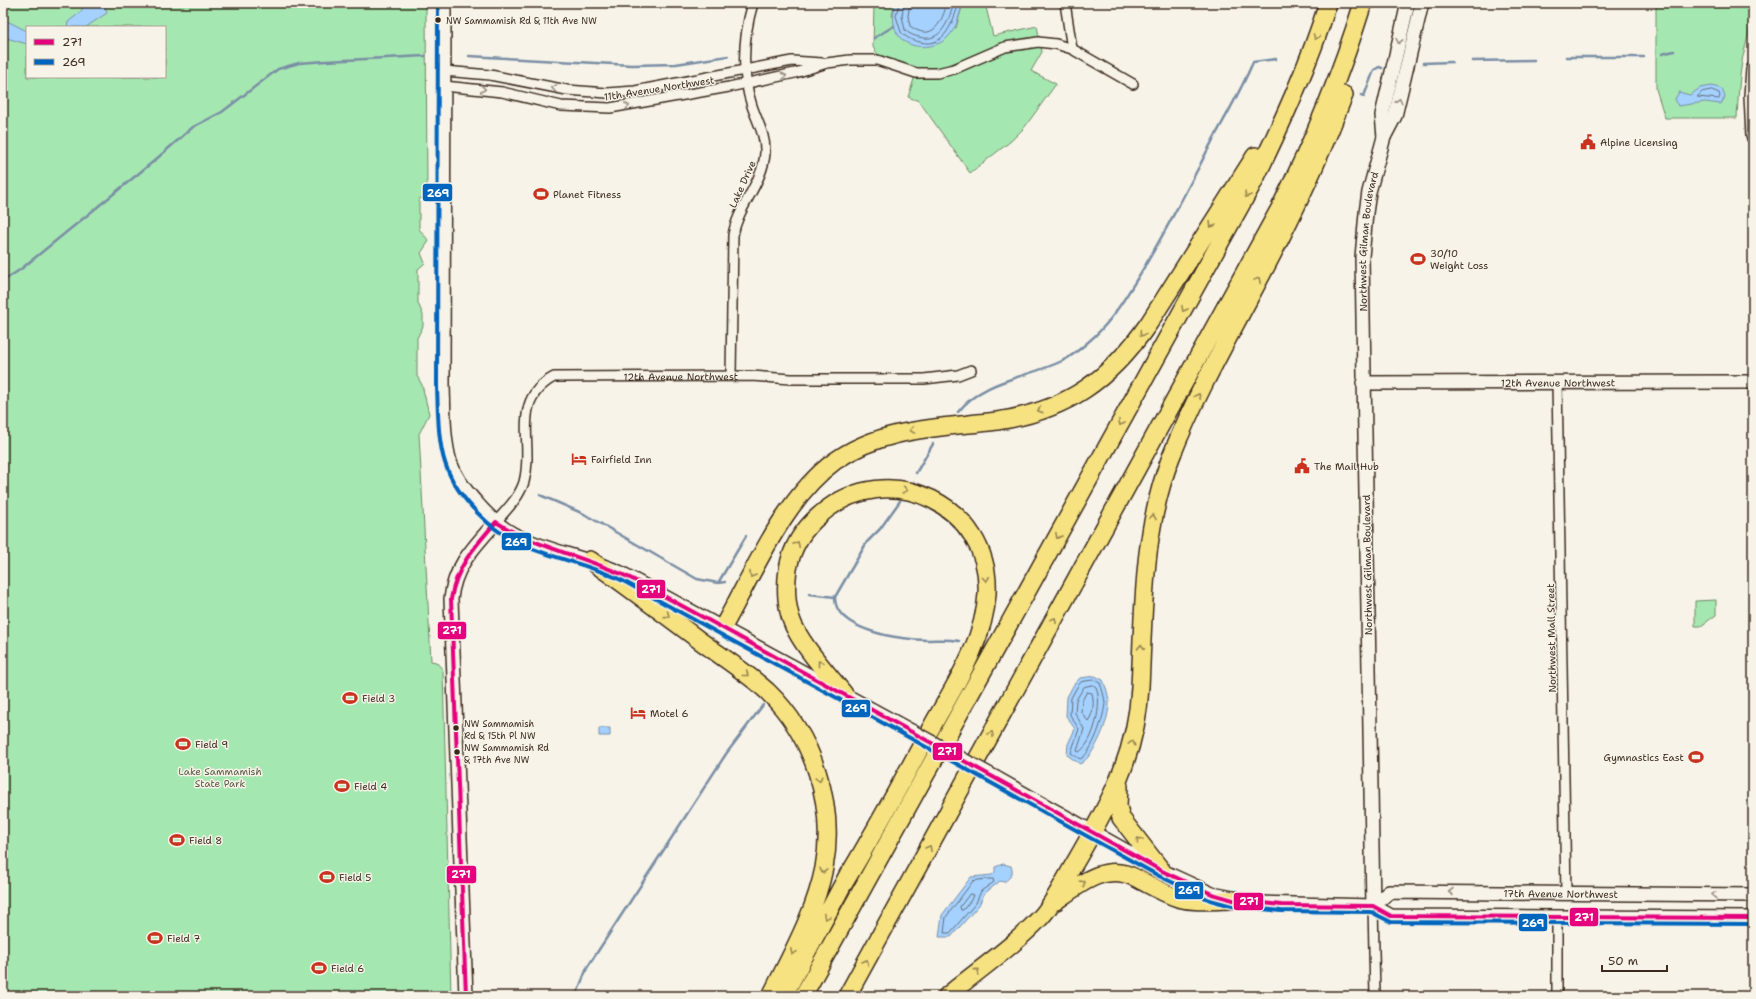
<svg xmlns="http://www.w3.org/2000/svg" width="1756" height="999" font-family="'Shantell Sans',sans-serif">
<rect width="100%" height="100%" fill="#f7f3e8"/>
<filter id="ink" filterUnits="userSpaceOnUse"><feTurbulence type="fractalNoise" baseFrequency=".025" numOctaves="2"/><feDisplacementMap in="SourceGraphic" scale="8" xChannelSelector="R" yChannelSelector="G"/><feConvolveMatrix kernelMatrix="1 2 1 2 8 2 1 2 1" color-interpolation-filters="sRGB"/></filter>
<g filter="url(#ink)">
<path fill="#a5e7b0" stroke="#708867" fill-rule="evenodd" d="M3 3H426L427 196 419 199V229L429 241 421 253 425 263 418 269V303L423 315V326L417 338V376L422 385 429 414 419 434 431 661 436 662 443 670 451 996H3ZM27 27H165V77H27Z
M874 3H895L892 16 956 28 963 3H985L993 36 1037 26 1042 52 1031 71 1056 84 1024 128 1011 141 970 173 919 101 908 97 916 73C901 67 880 63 873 47Z
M1656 3H1753C1753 23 1746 41 1742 61 1739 80 1738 99 1737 118H1665L1656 89Z
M1716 600V615L1701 626H1695V601Z"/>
<path fill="#a4d1ff" stroke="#7a8ea5" d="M82 3H104L107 13 86 27H67L68 22 82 11Z
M895 3H963C959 15 957 28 948 37 936 50 906 51 897 33 892 23 893 14 895 3Z
M3 19 27 31V44L3 37Z
M1712 86 1722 89 1725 97 1721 104 1705 102 1678 106 1675 99 1679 92 1690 95 1700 88Z
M1095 676 1103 680C1106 687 1108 694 1109 701 1110 719 1095 756 1080 764L1067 755 1068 744 1075 729 1066 716 1067 697 1074 684 1080 678Z
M599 728H610V736H599Z
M1003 864 1011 866C1014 874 1011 877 1004 882L1000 881 984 894 979 905 951 937H939L942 915 971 877 992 875 995 872V867Z"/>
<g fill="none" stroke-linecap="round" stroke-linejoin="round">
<path stroke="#656d78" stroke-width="1" d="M899 3 896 16 901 32C906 38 912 40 920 42 945 49 953 21 959 3
M904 3 902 16 905 30C909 34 914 36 919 37 942 44 949 19 954 3
M910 3 908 16 910 26C933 43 942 22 947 3
M1712 90 1719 93 1720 96 1719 99 1697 97 1702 92Z
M1094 680 1100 683C1102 689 1104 695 1105 702 1105 714 1092 755 1080 759L1071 753 1079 729 1070 715 1071 698 1077 687 1081 682Z
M1093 685 1096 687C1103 703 1094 743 1079 752L1077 751 1084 729 1075 713 1076 700 1084 687Z
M1087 692 1092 693C1094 702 1094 713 1088 721L1081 712 1082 701Z
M987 879H993L994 882 981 891 976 903 950 933H944L946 917 973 881Z
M970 894 973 895 971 900 963 910H961L960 907Z"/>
<path stroke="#7a8ea5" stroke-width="2.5" d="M874 38 894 26
M1662 54 1674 51
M469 56 632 65 676 64 728 56
M1566 57H1644
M1472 61 1534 60
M1423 63 1452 62
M1361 95 1364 96 1374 70 1379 67 1382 68
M3 281 21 269 154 161 193 127 222 112 278 69 299 63 326 61 425 56
M958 412C984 379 1027 378 1062 361 1071 357 1080 349 1087 343 1109 325 1122 303 1137 279 1160 242 1180 203 1200 165 1217 130 1238 98 1253 62L1276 59
M916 473 933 444
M540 495 584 514 697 579 718 583 746 536
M900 501 880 529 867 542 835 597C834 631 902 640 928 640 939 640 948 639 959 641
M718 583 725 582
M809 594 835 597
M576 996 587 968 726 754 763 705"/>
<g stroke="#3b2a1e" stroke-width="12">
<g id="street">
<path d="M1065 3 1072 49"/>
<path d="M444 71 490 75 567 90 607 93 635 91 792 61 822 63"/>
<path d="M444 86 502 92 561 106 610 108 729 87 795 73 827 63 850 60H877L916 73H937L954 69 1005 47 1038 42 1056 44 1072 49 1133 84"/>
<path d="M731 376 733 235C738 206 763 183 765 153 766 136 757 121 752 106 741 72 743 37 753 3"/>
<path d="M1557 382 1566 893"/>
<path id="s1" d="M496 522C506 510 519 498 524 482 535 443 509 401 554 377L751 376 791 379H924L958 375 971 370"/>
<path d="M1373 906 1375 996"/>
<path d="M1557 916V996"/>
</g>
</g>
<g stroke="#3b2a1e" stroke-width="16">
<g id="secondary">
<path d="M444 3 443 386C444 411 443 438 450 462 455 476 464 489 474 500 485 513 498 526 513 534 545 551 586 557 621 573L913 732"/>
<path d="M1753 69 1751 96 1753 136"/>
<path d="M1384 137 1382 115 1408 3"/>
<path id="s2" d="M1363 383 1753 382"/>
<path d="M996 778 1162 871 1212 894 1259 903 1373 906 1391 916 1753 918"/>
<path id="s3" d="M1373 906 1362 257 1366 213 1369 192 1384 137 1395 116 1422 3"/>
<path id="s4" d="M1373 906 1389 892 1753 895"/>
<path d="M466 996 451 599C454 566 475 546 496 522"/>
</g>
</g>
<g stroke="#3b2a1e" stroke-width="20">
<path id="highway" d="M590 560C627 586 663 613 699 640 722 657 746 672 767 691 813 735 836 805 824 868 815 913 791 955 771 996
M723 627C754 572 783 499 835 461 883 427 941 428 997 421 1066 411 1110 380 1149 323L1255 156
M844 694C829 675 808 653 797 632 786 614 785 589 788 569 792 546 804 528 821 514 888 456 992 505 987 594 984 643 954 686 931 728 903 780 875 832 844 883
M1119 786 1118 806 1121 818 1162 871
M1056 901C1080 884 1105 862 1136 878 1150 885 1163 893 1178 898 1196 903 1215 900 1233 900
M786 991 849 873
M803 996 1253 183C1281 125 1309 65 1328 3
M847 996 1280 208C1313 142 1341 74 1363 3
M947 996C978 970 1013 947 1041 917 1054 903 1063 883 1073 866 1107 808 1137 756 1140 687 1144 609 1142 531 1171 457 1201 381 1244 311 1280 239 1304 192 1325 144 1344 95"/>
</g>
<use href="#street" stroke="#f7f3e8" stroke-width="9"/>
<use href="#secondary" stroke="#f7f3e8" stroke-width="13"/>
<use href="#highway" stroke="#f6e281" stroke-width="17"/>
<g stroke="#3b2a1e" stroke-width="16" stroke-linecap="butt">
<path id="secondary-bridge" d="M913 732 996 778"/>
</g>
<use href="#secondary-bridge" stroke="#f7f3e8" stroke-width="13"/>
<g stroke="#f7f3e8" stroke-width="7">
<path id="bus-1" d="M496 522C540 550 593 558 638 582 814 677 988 774 1162 871L1212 894 1233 900 1281 905 1373 906 1391 916 1753 918
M466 996 451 599C456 567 475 546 496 522"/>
</g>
<g stroke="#f7f3e8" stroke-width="7">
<path id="bus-2" d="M438 3 437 386C439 448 438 478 487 522 525 557 580 558 625 582 804 679 981 777 1159 876L1210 900 1232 906 1281 911 1371 912 1391 922 1753 924"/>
</g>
<use href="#bus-1" stroke="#e5007d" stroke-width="4"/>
<use href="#bus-2" stroke="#0065bd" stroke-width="4"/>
</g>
<defs><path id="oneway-chevron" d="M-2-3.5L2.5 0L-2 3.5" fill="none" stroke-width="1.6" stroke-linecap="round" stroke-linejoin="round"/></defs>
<g stroke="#988650">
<use href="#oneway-chevron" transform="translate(1316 37) rotate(110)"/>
<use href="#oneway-chevron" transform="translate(1247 195) rotate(119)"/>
<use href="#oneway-chevron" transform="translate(1212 225) rotate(122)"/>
<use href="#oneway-chevron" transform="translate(1258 280) rotate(-62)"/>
<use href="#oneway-chevron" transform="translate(1184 309) rotate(119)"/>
<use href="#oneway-chevron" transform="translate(1142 334) rotate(124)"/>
<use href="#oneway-chevron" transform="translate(1198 396) rotate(-65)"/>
<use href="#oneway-chevron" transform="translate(1040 410) rotate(163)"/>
<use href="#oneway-chevron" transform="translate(1121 423) rotate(119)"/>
<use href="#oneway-chevron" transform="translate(912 430) rotate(170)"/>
<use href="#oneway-chevron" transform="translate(905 490) rotate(11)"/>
<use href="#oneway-chevron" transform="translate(1153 517) rotate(-79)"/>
<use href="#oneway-chevron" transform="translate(1058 536) rotate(119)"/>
<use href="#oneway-chevron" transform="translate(797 544) rotate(-64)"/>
<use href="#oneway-chevron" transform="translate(752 575) rotate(119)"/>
<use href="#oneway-chevron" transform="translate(986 579) rotate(85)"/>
<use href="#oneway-chevron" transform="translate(667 615) rotate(37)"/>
<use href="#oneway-chevron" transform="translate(1054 620) rotate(-61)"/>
<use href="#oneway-chevron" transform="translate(1141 647) rotate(-88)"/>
<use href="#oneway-chevron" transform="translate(820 663) rotate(-128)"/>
<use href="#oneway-chevron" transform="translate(746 674) rotate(39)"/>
<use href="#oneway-chevron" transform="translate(991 734) rotate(-61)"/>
<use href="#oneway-chevron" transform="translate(1132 743) rotate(-76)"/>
<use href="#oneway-chevron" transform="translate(819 779) rotate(75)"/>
<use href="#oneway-chevron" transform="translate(1139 840) rotate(-129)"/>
<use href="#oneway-chevron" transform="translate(929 848) rotate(-61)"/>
<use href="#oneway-chevron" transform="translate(823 871) rotate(102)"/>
<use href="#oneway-chevron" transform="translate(1083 883) rotate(-32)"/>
<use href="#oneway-chevron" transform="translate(826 917) rotate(118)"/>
<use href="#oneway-chevron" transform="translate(793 952) rotate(116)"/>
<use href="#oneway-chevron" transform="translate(866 962) rotate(-61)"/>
<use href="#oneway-chevron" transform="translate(977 971) rotate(-40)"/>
</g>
<g stroke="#998e83">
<use href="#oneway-chevron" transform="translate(1399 41) rotate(103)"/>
<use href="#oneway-chevron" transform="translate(784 76) rotate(-12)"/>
<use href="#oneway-chevron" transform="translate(554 88) rotate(-170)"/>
<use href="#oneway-chevron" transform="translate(483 89) rotate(6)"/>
<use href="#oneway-chevron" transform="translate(1399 101) rotate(-77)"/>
<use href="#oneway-chevron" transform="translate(627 106) rotate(-9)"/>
<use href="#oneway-chevron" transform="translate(1451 892) rotate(-180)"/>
<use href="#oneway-chevron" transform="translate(1714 895) rotate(-179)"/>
</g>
</g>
<defs>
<g id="civic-bare" transform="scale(1.2)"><path d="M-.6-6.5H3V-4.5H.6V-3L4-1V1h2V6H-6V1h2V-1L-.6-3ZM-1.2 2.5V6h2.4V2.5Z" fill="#c8321e" stroke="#f7f3e8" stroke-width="2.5" paint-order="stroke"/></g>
<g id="stadium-bare" transform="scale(1.2)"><path d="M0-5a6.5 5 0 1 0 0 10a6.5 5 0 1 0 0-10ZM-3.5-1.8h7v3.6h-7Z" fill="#c8321e" stroke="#f7f3e8" stroke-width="2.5" paint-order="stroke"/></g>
<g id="hotel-bare" transform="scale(1.2)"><path d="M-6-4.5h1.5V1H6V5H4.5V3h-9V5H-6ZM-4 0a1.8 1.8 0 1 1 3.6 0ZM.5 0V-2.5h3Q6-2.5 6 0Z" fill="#c8321e" stroke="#f7f3e8" stroke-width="2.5" paint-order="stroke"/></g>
</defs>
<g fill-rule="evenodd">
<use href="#civic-bare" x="1588" y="142"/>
<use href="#stadium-bare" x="541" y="194"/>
<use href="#stadium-bare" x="1418" y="259"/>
<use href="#hotel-bare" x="579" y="459"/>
<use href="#civic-bare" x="1302" y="466"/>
<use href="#stadium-bare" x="350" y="698"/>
<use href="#hotel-bare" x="638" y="713"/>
<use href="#stadium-bare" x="183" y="744"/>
<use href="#stadium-bare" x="1696" y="757"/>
<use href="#stadium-bare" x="342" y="786"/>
<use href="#stadium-bare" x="177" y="840"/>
<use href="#stadium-bare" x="327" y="877"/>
<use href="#stadium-bare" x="155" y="938"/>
<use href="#stadium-bare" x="319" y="968"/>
</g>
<g fill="#3b2a1e" stroke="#f7f3e8" stroke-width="1.5">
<circle cx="438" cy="20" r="3.5"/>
<circle cx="456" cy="728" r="3.5"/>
<circle cx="457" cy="752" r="3.5"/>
</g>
<g text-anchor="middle" stroke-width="3" stroke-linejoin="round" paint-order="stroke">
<g font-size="9" fill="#3b2a1e" stroke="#f7f3e8" text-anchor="start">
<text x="446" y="24">NW Sammamish Rd &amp; 11th Ave NW</text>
<text x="464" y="727">NW Sammamish<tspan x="464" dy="12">Rd &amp; 15th Pl NW</tspan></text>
<text x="464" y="751">NW Sammamish Rd<tspan x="464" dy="12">&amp; 17th Ave NW</tspan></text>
</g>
<g font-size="10" fill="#3b2a1e" stroke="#f7f3e8">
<text transform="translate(659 88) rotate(-9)" y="4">11th Avenue Northwest</text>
<text transform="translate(742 184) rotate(-66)" y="4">Lake Drive</text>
<text dy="4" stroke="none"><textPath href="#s3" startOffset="665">Northwest Gilman Boulevard</textPath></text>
<text dy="4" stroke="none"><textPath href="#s1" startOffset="292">12th Avenue Northwest</textPath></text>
<text dy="4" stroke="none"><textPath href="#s2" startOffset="195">12th Avenue Northwest</textPath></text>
<text transform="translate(1367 565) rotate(-91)" y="4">Northwest Gilman Boulevard</text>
<text transform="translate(1551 638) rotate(-91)" y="4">Northwest Mall Street</text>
<text dy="4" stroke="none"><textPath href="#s4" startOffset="193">17th Avenue Northwest</textPath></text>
</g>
<g font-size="10" fill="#3b2a1e" stroke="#f7f3e8" text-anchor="start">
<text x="1600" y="146">Alpine Licensing</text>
<text x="553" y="198">Planet Fitness</text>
<text x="1430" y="257">30/10<tspan x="1430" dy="12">Weight Loss</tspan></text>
<text x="591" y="463">Fairfield Inn</text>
<text x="1314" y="470">The Mail Hub</text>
<text x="362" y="702">Field 3</text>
<text x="650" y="717">Motel 6</text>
<text x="195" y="748">Field 9</text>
<text x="1684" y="761" text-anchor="end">Gymnastics East</text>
<text x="354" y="790">Field 4</text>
<text x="189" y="844">Field 8</text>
<text x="339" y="881">Field 5</text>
<text x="167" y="942">Field 7</text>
<text x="331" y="972">Field 6</text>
</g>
<g font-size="10" fill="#565942" stroke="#f7f3e8">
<text x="220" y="775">Lake Sammamish<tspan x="220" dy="12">State Park</tspan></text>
</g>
</g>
<g stroke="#f7f3e8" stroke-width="1.5">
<rect x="422" y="183" width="31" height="19" rx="4" fill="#0065bd"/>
<rect x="501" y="532" width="31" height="19" rx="4" fill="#0065bd"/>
<rect x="636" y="579" width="30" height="20" rx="4" fill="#e5007d"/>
<rect x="437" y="621" width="30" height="19" rx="4" fill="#e5007d"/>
<rect x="841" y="699" width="30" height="19" rx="4" fill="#0065bd"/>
<rect x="932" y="742" width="31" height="19" rx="4" fill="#e5007d"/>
<rect x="446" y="865" width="31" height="19" rx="4" fill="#e5007d"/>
<rect x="1174" y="881" width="30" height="19" rx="4" fill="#0065bd"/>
<rect x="1233" y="892" width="31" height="19" rx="4" fill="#e5007d"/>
<rect x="1569" y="907" width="30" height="20" rx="4" fill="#e5007d"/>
<rect x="1518" y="913" width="30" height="19" rx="4" fill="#0065bd"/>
</g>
<g font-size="11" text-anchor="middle" font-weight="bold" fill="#fff">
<text x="438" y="197">269</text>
<text x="516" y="546">269</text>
<text x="651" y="593">271</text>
<text x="452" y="634">271</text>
<text x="856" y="712">269</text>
<text x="947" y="755">271</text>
<text x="461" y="878">271</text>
<text x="1189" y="894">269</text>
<text x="1249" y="905">271</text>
<text x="1584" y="921">271</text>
<text x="1533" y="927">269</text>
</g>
<rect width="1756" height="999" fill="none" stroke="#f7f3e8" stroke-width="16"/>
<rect x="8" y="8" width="1740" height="983" fill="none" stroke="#3b2a1e" stroke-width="1.5" filter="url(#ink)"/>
<rect x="26" y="26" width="140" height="52" fill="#f7f3e8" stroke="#aca397"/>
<rect x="34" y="39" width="20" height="6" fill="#e5007d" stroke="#aca397"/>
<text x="62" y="46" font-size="12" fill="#3b2a1e">271</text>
<rect x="34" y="59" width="20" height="6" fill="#0065bd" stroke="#aca397"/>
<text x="62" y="66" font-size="12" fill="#3b2a1e">269</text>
<path d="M1602 965v6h65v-6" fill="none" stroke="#3b2a1e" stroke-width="2"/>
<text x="1608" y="965" font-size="12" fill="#3b2a1e" stroke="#f7f3e8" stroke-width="3" paint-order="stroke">50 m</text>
</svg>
